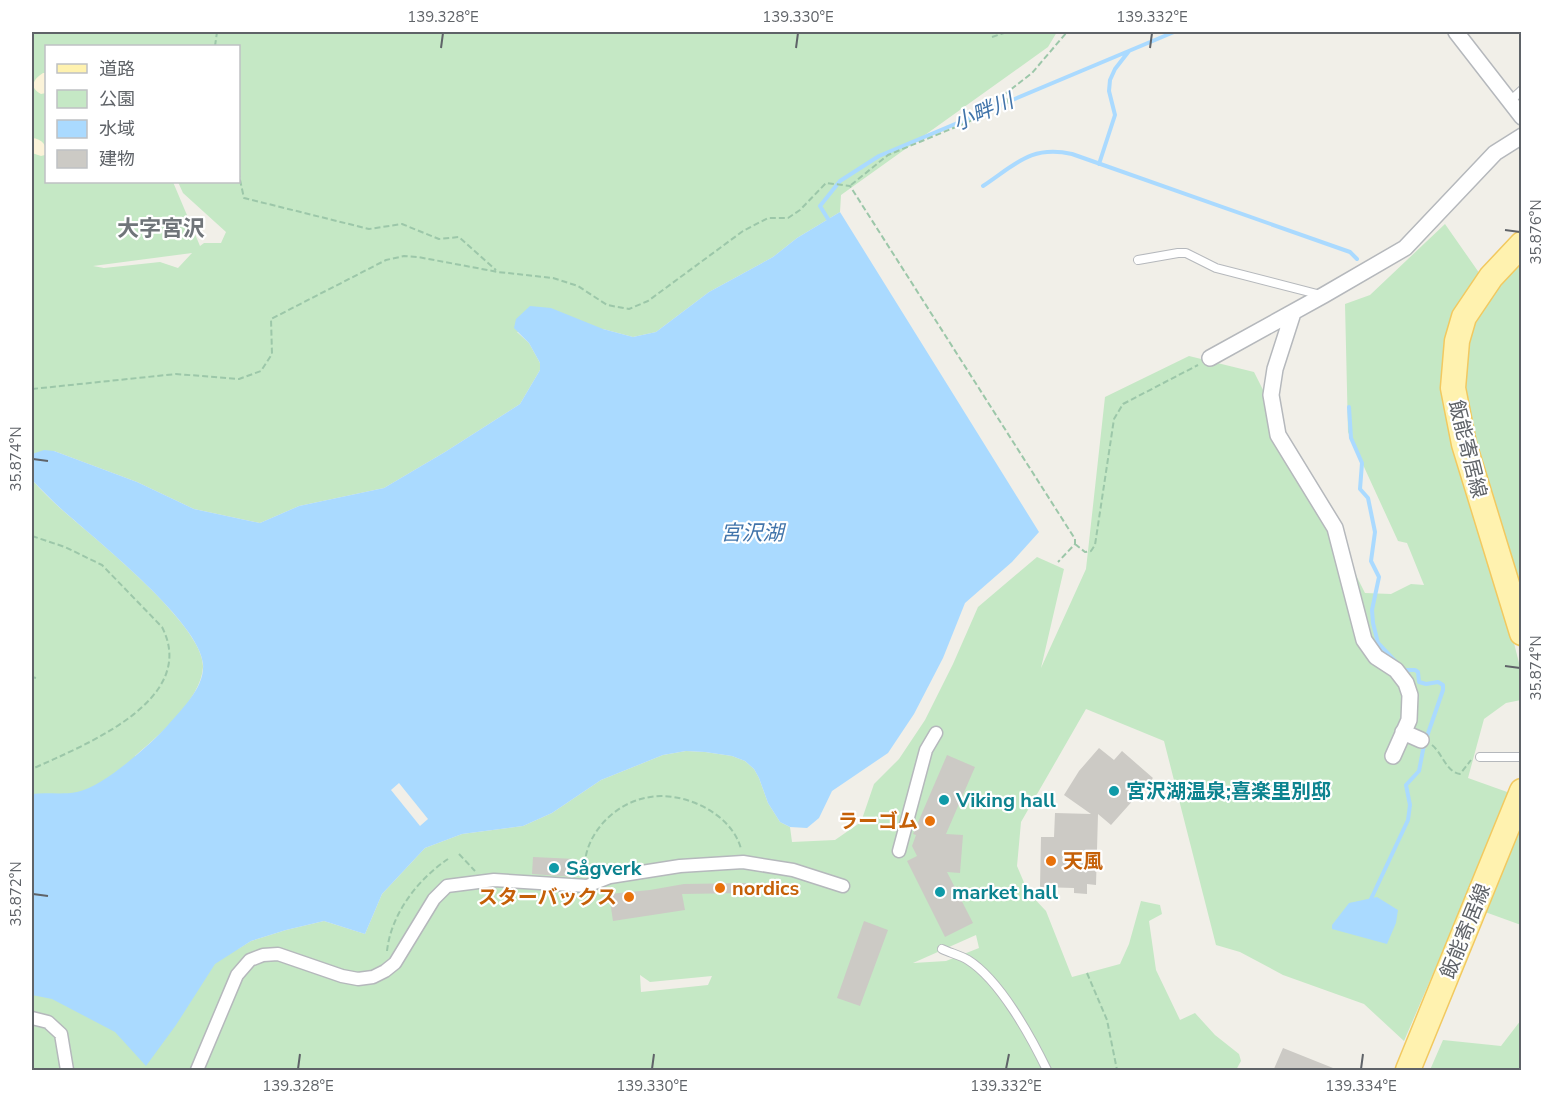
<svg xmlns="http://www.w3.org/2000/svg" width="1553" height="1102" font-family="'Nunito Sans','Noto Sans JP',sans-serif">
<rect width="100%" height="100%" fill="#f1efe8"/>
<path fill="#c5e8c5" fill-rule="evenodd" d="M32 32H1057L1048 47 841 195 840 212 797 238 773 257 709 292 656 332 633 337 603 329 517 332 529 343 540 363V370L520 404 445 452 384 488 299 506 260 523 194 509 137 482 54 451 32 454ZM46 46H238V182H178L183 193 226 232 221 243H204L200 246 173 182H46ZM192 253 178 268 160 262 104 268 93 266Z
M1445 224 1489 287 1521 257 1522 631 1514 643 1521 671V700L1506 703 1484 719 1468 778 1510 793 1521 801V925L1463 904 1404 1041 1364 1004 1283 975 1240 952 1216 945 1164 741 1086 709 1021 822 1017 866 1028 892 1046 911 1072 977 1120 964 1129 944 1141 901 1160 905 1162 914 1149 921 1156 970 1180 1020 1195 1013 1215 1035 1239 1054 1241 1061 1236 1070H32V480C43 492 55 504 68 515 98 541 205 627 203 667 201 700 158 736 135 756L238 949 251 941 286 930 324 921 365 934 382 894 425 848 462 834 523 826 552 813 601 780 663 755 686 751 705 752 732 756 745 761 754 769 759 778 768 803 780 822 790 827 792 842 835 840 861 822 874 784 899 759 925 720 953 664 978 607 1037 557 1064 569 1041 668 1086 569 1105 397 1189 356 1254 372 1365 593 1391 594 1411 584 1424 585 1407 543 1398 541 1348 432 1345 304 1370 295ZM976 935 979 948 946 961 913 963ZM640 975 650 982 712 976 708 985 641 992Z
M1521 1020V1070H1430L1443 1040 1501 1046Z"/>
<path fill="#fbf3d9" d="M43 73H46V93L41 94C29 88 33 79 43 73Z
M32 138C42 139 48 145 45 155L41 156 32 153Z"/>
<path fill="#aadaff" d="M840 212 1039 532 1012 562 965 603 943 658 914 714 888 753 832 791 819 818 807 828 790 827 780 822 768 803 759 778 754 769 745 761 732 756 705 752 686 751 663 755 601 780 552 813 523 826 462 834 425 848 382 894 365 934 324 921 286 930 251 941 215 964 176 1025 146 1066 115 1032 52 999 32 995V794C46 792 62 795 77 792 103 787 150 745 168 725 182 709 205 687 203 664 200 623 99 542 67 514 55 504 43 491 32 480V454L44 450 54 451 137 482 194 509 260 523 299 506 384 488 445 452 520 404 540 370V363L529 343 514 328 516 319 530 306 551 308 603 329 633 337 656 332 709 292 773 257 797 238Z
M1377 897 1398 910 1396 923 1387 944 1332 929V925L1349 903Z"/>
<path fill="#f1efe8" d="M399 783 428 819 420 826 391 790Z"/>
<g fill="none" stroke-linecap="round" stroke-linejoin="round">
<path stroke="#aadaff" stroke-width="4" d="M1099 164 1115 115 1109 91 1110 80 1115 69 1129 51
M983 186C1016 164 1031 145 1072 154L1350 252 1357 259
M828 219 820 206 840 181 879 156 1174 32
M1349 407 1351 438 1362 463 1360 489 1368 498 1375 532 1371 561 1379 577 1372 610 1373 623 1378 643 1396 662
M1371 899 1408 820 1410 805 1406 785 1419 771 1424 745 1443 690V685L1438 682 1426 684 1419 682 1418 672 1415 670H1403"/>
</g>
<path fill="#cccac5" d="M1099 748 1114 760 1122 751 1153 778 1111 825 1098 814 1096 885 1087 884V894L1074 893V888L1040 887 1041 837H1054L1055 813 1091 814 1064 795 1079 771Z
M947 755 975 767 946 834 963 835 960 873 947 872 973 923 945 937 907 861 917 856 912 846 916 835 913 834Z
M533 857 576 859 575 877 532 874Z
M746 883V893L682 894 685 910 613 921 609 894 650 890 684 884Z
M864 921 888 930 860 1006 837 998Z
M1283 1048 1338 1070V1071H1273Z"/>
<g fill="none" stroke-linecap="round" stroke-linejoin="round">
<g stroke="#b5b8bc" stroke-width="10">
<path id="service" d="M1509 102 1522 90
M1138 260 1178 253H1186L1216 268 1321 295
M1480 757H1522
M942 949C950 953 960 955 968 960 1000 980 1031 1037 1047 1070"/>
</g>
<g stroke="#b5b8bc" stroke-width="15">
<path id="pedestrian" d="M899 851 926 750 936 733
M32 1018 48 1022 61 1034 67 1070
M197 1070 237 975 250 960 263 955 278 954 342 976 358 979 373 977 385 971 395 963 434 899 447 886 494 880 587 886 610 877 680 866 743 862 793 870 843 886"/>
</g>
<g stroke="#b5b8bc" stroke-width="18">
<path id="minor" d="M1456 32 1522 117
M1293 313 1275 369 1271 395 1278 435 1335 528 1364 640 1376 657 1396 670 1406 683 1410 695 1409 720 1393 756
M1210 358 1324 295 1405 248 1495 153 1522 136
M1403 732 1421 740"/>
</g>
<g stroke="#f2c960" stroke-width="27">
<path id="primary" d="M1522 244 1491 277 1464 317 1457 341 1453 388 1464 444 1522 633
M1408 1070 1522 791"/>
</g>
<path stroke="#9cc7a9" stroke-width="2" stroke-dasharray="6 3" stroke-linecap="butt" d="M992 37 1007 32
M215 46 217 32
M238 171 244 198 369 229 402 224 439 239 459 237 496 270
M851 185 888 155 1009 105 1005 94 1032 73 1067 32
M32 389 176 374 239 379 261 371 272 354 271 319 386 260 404 256 418 257 498 272 553 278 578 286 607 305 629 309 648 301 743 231 768 218H788L800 210 826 183 850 186 1075 539V544L1058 562
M32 536 65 547 102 565 162 627C200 701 82 746 32 769
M1075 544 1085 552 1091 551 1095 545 1114 419 1123 404 1198 365
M32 677 36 678
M1432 745C1443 754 1446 772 1460 774L1471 760
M459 854 475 871
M585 874C581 839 611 805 645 798 681 789 732 813 741 849
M387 951C391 914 418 879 448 859
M1087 973 1107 1020 1117 1070"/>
<use href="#service" stroke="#fff" stroke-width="8"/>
<use href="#pedestrian" stroke="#fff" stroke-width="12"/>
<use href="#minor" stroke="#fff" stroke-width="15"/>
<use href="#primary" stroke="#fff2af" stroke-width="24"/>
</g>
<path fill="none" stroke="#5f6368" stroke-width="2" d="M441 48 443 33M796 48 798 33M1150 48 1152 33M1505 230 1520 232M33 459 48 461M1505 666 1520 668M33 894 48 896M298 1069 300 1054M652 1069 654 1054M1006 1069 1009 1054M1361 1069 1363 1054"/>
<g fill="#0f9aa8" stroke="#fff" stroke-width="2">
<circle cx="1114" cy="791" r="6"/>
<circle cx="944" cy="800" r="6"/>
<circle cx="554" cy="868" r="6"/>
<circle cx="940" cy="892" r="6"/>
</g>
<g fill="#e8710a" stroke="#fff" stroke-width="2">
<circle cx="930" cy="821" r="6"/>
<circle cx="1051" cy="861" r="6"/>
<circle cx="720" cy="888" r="6"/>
<circle cx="629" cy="897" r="6"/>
</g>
<g text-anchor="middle" stroke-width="4.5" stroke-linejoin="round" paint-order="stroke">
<g font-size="20" fill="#5f6368" stroke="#fff">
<text transform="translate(1468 449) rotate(76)" y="7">飯能寄居線</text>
<text transform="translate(1465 931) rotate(-68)" y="7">飯能寄居線</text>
</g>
<g font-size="20" font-weight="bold" fill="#0d838f" stroke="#fff" text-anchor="start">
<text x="1126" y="798">宮沢湖温泉;喜楽里別邸</text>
<text x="956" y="807">Viking hall</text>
<text x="566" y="875">Sågverk</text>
<text x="952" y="899">market hall</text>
</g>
<g font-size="20" font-weight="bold" fill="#c56008" stroke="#fff" text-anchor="end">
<text x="918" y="828">ラーゴム</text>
<text x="1063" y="868" text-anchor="start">天風</text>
<text x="732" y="895" text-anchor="start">nordics</text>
<text x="617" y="904">スターバックス</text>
</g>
<g font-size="21" font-style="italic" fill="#4174aa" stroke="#fff">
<text transform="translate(983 112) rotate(-23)" y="7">小畔川</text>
<text x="752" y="540">宮沢湖</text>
</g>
<g font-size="22" font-weight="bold" fill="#70757a" stroke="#fff">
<text x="161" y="236">大字宮沢</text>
</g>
</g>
<rect width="1553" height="1102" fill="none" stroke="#ffffff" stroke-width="66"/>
<rect x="45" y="45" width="195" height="138" fill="#ffffff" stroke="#bfc1c3" stroke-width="1.5"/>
<rect x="57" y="64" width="30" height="9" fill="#fff2af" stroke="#bfc1c3" stroke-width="1.5"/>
<text x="99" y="75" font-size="18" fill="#5f6368">道路</text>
<rect x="57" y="90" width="30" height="18" fill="#c5e8c5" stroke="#bfc1c3" stroke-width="1.5"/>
<text x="99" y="105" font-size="18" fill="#5f6368">公園</text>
<rect x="57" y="120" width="30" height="18" fill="#aadaff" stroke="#bfc1c3" stroke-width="1.5"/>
<text x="99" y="135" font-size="18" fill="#5f6368">水域</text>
<rect x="57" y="150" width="30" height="18" fill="#cccac5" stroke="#bfc1c3" stroke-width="1.5"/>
<text x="99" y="165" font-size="18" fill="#5f6368">建物</text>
<rect x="33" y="33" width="1487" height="1036" fill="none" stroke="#5f6368" stroke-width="2"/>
<g font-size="15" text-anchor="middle" fill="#5f6368">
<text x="443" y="22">139.328°E</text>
<text x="798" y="22">139.330°E</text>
<text x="1152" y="22">139.332°E</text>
<text transform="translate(1536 232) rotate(-90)" y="5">35.876°N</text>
<text transform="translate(16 459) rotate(-90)" y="5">35.874°N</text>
<text transform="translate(1536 668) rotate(-90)" y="5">35.874°N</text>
<text transform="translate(16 894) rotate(-90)" y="5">35.872°N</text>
<text x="298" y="1091">139.328°E</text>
<text x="652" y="1091">139.330°E</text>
<text x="1006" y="1091">139.332°E</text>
<text x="1361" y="1091">139.334°E</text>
</g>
</svg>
